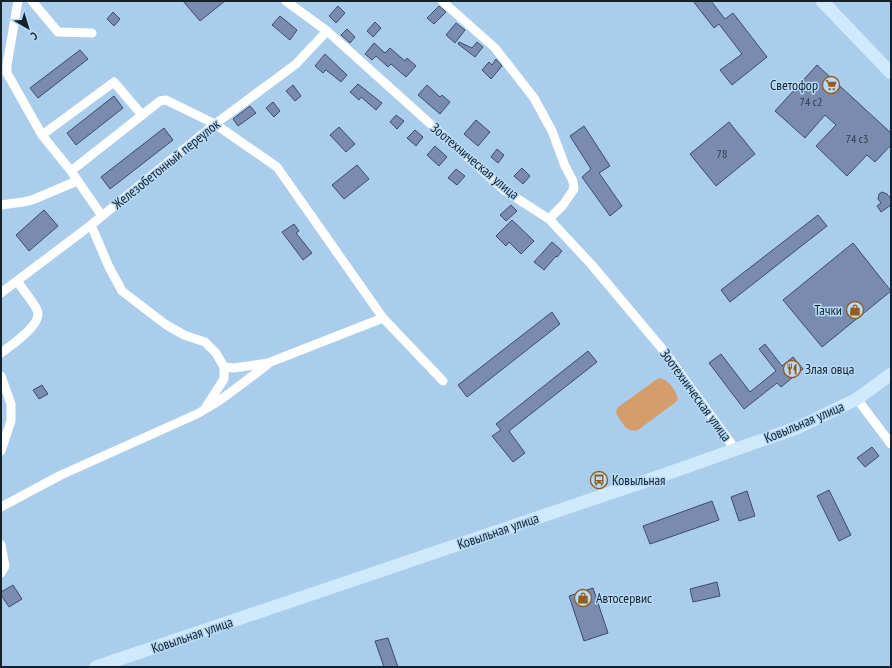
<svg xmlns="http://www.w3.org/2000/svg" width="892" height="668" font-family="'PT Sans Narrow',sans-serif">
<rect width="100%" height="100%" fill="#a9cdeb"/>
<path fill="#d39d6c" d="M661 378C670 382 675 389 678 399L676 402 638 430C627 434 621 421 616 413L617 408 657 379Z"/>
<path fill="#798bae" stroke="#3d4d6d" d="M183 1H225L200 21Z
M693 1H711L725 19 733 13 767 57 732 85 720 70 742 54 719 24 714 28Z
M338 6 345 13 336 23 329 16Z
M439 6 446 12 434 24 427 18Z
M113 12 120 19 114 26 107 19Z
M280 16 297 30 290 40 272 25Z
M375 22 381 28 373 37 367 31Z
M456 23 465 30 455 43 446 35Z
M347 29 355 37 350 43 341 35Z
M459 42 472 48 477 42 483 47 475 57 458 44Z
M374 43 385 53 390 48 405 61 407 58 416 66 406 77 391 64 388 67 376 56 372 60 365 54Z
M80 50 88 59 38 98 30 88Z
M325 54 347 75 341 82 326 70 323 73 315 66Z
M496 59 502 66 491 79 482 70 489 62 492 65Z
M817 65 891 133V145L875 162 867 155 847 176 816 146 836 125 825 115 805 138 775 111Z
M358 84 382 103 376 110 361 97 359 100 350 92Z
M293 85 301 96 295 101 286 91Z
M427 85 440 97 442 95 450 102 440 114 418 95Z
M114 96 123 108 76 145 67 133Z
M273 102 280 111 274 117 266 108Z
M250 106 256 113 238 126 233 119Z
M396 115 404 121 397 129 390 122Z
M476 120 490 132 478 146 464 134Z
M729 122 755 154 716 186 690 154Z
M584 126 610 166 599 173 622 206 610 216 582 177 591 169 570 136Z
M339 127 355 144 346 152 330 135Z
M164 128 173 140 110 189 101 177Z
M415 130 423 137 416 146 407 138Z
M435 146 447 157 439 166 427 155Z
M497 149 504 155 498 163 491 157Z
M357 165 369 179 344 199 332 185Z
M522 168 530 176 523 184 514 176Z
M456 169 465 176 457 185 448 178Z
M882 192 887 194 891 199V205L881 212 877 206 881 203 878 199 879 194Z
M511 205 517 211 506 221 500 215Z
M44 210 58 226 29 251 16 235Z
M818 215 827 226 730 302 721 290Z
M512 220 534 241 521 254 509 242 506 246 496 236Z
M294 224 299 231 296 233 312 253 303 260 282 232Z
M552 242 562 251 557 257 556 256 544 270 534 262Z
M853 243 891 291 822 347 783 300Z
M552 312 560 324 467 397 458 385Z
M765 344 782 366 793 357 803 369 781 387 777 383 744 409 709 363 721 354 750 392 776 371 759 349Z
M588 351 597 362 509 431 525 453 513 462 492 436 501 430 496 424Z
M42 385 48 394 39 399 33 390Z
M872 447 879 456 865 467 857 458Z
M829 490 851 535 839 541 817 496Z
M747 491 755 516 739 521 731 497Z
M712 501 719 520 650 544 643 526Z
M717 582 720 596 693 602 690 589Z
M13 585 22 599 9 607 1 595V592Z
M593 588 608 633 584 641 569 596Z
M388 638 398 667H384L375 641Z"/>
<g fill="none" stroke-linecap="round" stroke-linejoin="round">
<path stroke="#fff" stroke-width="9" d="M18 1 7 65V73L42 135 71 171 102 216
M32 1 58 32 92 33
M286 1 327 31 504 190 549 219 591 264 664 351 735 449
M442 1 495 48 534 98 552 131 565 166 573 181 574 189 563 205 549 219
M42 135 114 82 142 115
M71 171 160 101 166 100 215 124 277 167 383 318 443 381
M1 205 23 202 32 200 77 181
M91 225 109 267 122 291 165 324 184 335 205 342 216 353 224 367 234 368 268 363 383 318
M1 293 91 225 215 124 296 64 327 31
M1 353C11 345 44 324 37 310 32 300 23 290 17 281
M1 376 11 404V421L1 451
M857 399 891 444
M206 407 224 379V367
M1 507 61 475 197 414 219 401 267 365
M1 545 5 566 1 573"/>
<path stroke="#cfe9fd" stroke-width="13" d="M822 1 891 73
M96 667 646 481 799 427 857 399 891 374"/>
</g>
<defs>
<g id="supermarket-ring" transform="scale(0.9)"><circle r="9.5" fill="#b6daf8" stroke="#965b1b" stroke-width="1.5"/><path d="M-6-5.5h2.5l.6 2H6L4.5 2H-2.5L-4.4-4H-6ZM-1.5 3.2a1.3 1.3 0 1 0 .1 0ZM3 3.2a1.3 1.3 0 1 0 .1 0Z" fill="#965b1b"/></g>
<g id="shop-ring" transform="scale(0.9)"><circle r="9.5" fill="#b6daf8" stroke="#965b1b" stroke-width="1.5"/><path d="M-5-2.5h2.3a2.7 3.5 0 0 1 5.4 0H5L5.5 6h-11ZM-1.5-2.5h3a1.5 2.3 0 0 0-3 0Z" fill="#965b1b"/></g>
<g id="restaurant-ring" transform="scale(0.9)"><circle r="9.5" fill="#b6daf8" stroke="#965b1b" stroke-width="1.5"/><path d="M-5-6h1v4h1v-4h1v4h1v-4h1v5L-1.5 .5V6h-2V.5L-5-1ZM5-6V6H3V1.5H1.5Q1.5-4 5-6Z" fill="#965b1b"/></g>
<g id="bus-ring" transform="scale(0.9)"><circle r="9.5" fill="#b6daf8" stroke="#965b1b" stroke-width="1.5"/><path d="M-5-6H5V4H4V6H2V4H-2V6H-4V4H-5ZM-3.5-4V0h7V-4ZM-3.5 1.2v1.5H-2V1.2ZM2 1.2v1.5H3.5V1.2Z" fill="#965b1b"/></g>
</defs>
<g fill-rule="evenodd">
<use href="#supermarket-ring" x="831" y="85"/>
<use href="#shop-ring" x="855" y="310"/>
<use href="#restaurant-ring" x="792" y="369"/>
<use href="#bus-ring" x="599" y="480"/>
<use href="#shop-ring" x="583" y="598"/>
</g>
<g text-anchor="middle" stroke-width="3" stroke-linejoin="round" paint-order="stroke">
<g font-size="12" fill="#2d3c4d">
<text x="811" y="106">74 с2</text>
<text x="857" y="143">74 с3</text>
<text x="722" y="158">78</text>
</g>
<g font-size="14" fill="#14222d" stroke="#b6daf8" text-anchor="start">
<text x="818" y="90" text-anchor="end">Светофор</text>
<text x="842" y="315" text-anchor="end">Тачки</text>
<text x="805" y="374">Злая овца</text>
<text x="612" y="485">Ковыльная</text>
<text x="596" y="603">Автосервис</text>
</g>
<g font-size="14" fill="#14222d" stroke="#b6daf8">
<text transform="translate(475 161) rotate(40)" y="5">Зоотехническая улица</text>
<text transform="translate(166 164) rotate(-39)" y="5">Железобетонный переулок</text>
<text transform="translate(696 395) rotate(54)" y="5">Зоотехническая улица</text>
<text transform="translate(804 422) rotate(-23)" y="5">Ковыльная улица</text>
<text transform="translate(498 531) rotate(-19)" y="5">Ковыльная улица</text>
<text transform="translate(192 635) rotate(-19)" y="5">Ковыльная улица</text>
</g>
</g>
<rect width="892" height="668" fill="none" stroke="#14222d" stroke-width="4"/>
<g transform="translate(28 28) rotate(142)" stroke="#b6daf8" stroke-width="3" paint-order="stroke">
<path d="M0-3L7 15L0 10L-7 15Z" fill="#14222d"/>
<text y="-6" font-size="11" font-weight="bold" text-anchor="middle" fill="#14222d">С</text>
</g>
</svg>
